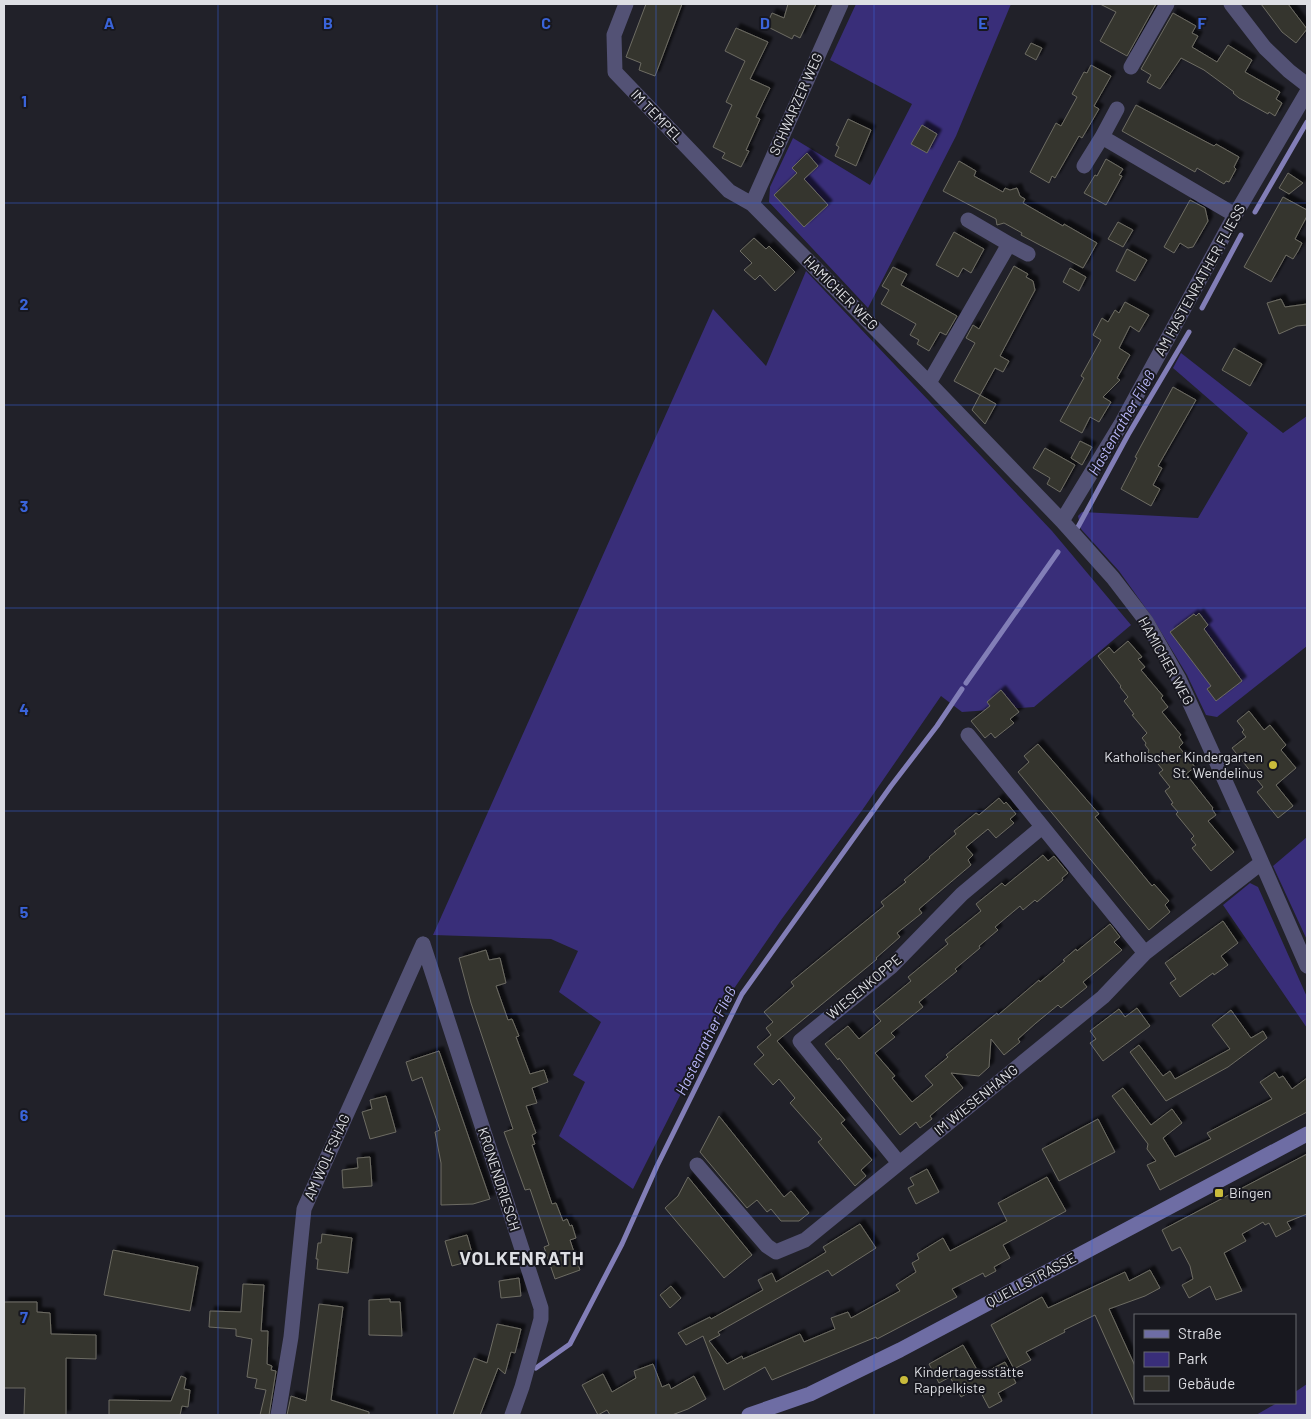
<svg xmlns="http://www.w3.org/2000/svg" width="1311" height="1419" font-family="Barlow,sans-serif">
<defs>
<filter id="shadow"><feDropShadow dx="4.5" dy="-4.5" stdDeviation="1" flood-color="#0009"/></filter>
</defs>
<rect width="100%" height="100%" fill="#212129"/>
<path fill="#392e79" d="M856 4H1011L956 136 868 308 769 202 770 187 793 138 870 185 912 104 830 60Z
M806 271 1052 531 1131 625 1034 707 962 712 941 696 863 809 781 920 733 990 633 1189 559 1136 585 1082 573 1075 601 1022 559 992 578 951 551 939 433 935 713 309 766 366Z
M1181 353 1283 433 1307 416V646L1217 717 1206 715 1187 675 1152 617 1119 571 1081 529 1078 516 1082 512 1198 518 1248 433 1173 368Z
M1307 837V940L1273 866Z
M1250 883 1258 887 1307 997V1028L1223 905Z
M1307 1384V1415H1256L1277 1403H1295V1392Z"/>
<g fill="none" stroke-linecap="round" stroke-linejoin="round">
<path stroke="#827eb7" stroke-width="5" d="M1255 212 1307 122
M1202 308 1241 235
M1078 527 1128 435 1189 332
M966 683 1058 552
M536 1368 570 1344 622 1244 657 1166 742 994 891 786 937 726 962 689"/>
</g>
<path fill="#36352e" stroke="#6d6c63" filter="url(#shadow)" d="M646 4H682L655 76 639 70 641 63 626 57Z
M788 4H816L800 38 794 35 792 39 766 26 772 13 784 18Z
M1100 4H1156L1127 56 1100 41 1116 12Z
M1261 4H1288L1307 29 1296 43 1282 32Z
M1173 13 1196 26 1192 33 1198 36 1192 47 1217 62 1228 45 1252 60 1245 72 1280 92 1276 99 1282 103 1275 116 1269 112 1268 114 1239 98 1233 93 1234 92 1204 70 1181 58 1160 89 1147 82 1151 75 1141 69Z
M736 28 768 42 750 79 770 88 756 117 760 119 746 150 749 151 741 167 722 158 725 153 713 147 732 105 726 102 745 61 725 51Z
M1031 43 1042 48 1036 60 1025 54Z
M1091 65 1111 76 1094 106 1099 109 1082 138 1079 136 1055 178 1052 176 1049 183 1030 172 1056 123 1061 126 1077 97 1072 94 1084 72 1087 73Z
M1136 105 1214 146 1216 144 1239 157 1234 167 1236 169 1229 182 1226 181 1224 184 1197 168 1195 172 1122 131Z
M848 119 871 130 856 166 835 156 839 147 836 145Z
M922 125 937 134 927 153 911 144Z
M807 153 818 166 804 179 828 205 804 227 774 195 797 173 792 168Z
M1106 159 1123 169 1119 175 1122 176 1106 205 1084 193 1095 175 1097 176Z
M959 161 976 171 974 176 1003 192 1005 188 1010 190 1017 188 1020 196 1025 199 1023 203 1063 226 1064 224 1097 243 1083 268 1021 235 1022 233 1004 223 997 225 996 219 943 191Z
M1288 173 1303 183 1289 194 1279 188Z
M1283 197 1307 210V216L1295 239 1302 243 1298 251 1293 259 1286 255 1271 282 1244 267Z
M1190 200 1205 208 1208 221 1193 247 1188 248 1180 243 1174 253 1164 247Z
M1118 222 1133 230 1123 247 1108 239Z
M954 232 984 249 971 273 963 268 958 277 936 265Z
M754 238 766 249 769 246 795 272 775 291 760 275 755 280 744 270 752 263 740 251Z
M1127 249 1147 260 1135 281 1116 271Z
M1014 266 1028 274 1026 277 1033 281 1035 290 1000 356 1009 361 1003 372 995 368 980 395 954 381 975 343 966 338 973 325 979 329Z
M893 267 907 274 901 285 957 316 946 335 940 332 929 351 917 344 919 340 910 335 916 324 881 304 889 290 882 286Z
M1070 268 1086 277 1079 291 1063 282Z
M1281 299 1285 307 1307 304V325L1297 326 1279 334 1267 303Z
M1125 302 1149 315 1139 332 1130 326 1119 348 1130 355 1117 378 1120 380 1103 397 1111 402 1099 422 1090 417 1082 433 1060 421 1084 378 1081 376 1101 340 1093 335 1102 318 1108 322 1115 310 1119 313Z
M1234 348 1262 364 1250 386 1222 370Z
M1173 387 1196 400 1158 466 1162 468 1153 485 1160 489 1151 506 1121 489 1137 458 1135 457Z
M980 395 996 404 985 424 972 410Z
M1080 441 1092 447 1082 465 1071 458Z
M1045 448 1075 465 1060 492 1047 484 1050 478 1033 468Z
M1199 613 1208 625 1204 629 1242 681 1216 701 1207 689 1211 686 1170 632 1194 614 1196 616Z
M1128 641 1142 657 1138 659 1145 667 1141 670 1163 696 1161 698 1168 707 1162 712 1181 735 1179 737 1183 743 1179 747 1195 767 1186 774 1213 808 1212 809 1216 815 1208 821 1234 852 1211 871 1192 848 1196 845 1191 839 1194 836 1176 814 1178 812 1171 804 1173 803 1165 791 1170 787 1159 773 1163 770 1148 752 1149 750 1145 745 1146 743 1142 738 1147 733 1132 715 1134 714 1124 701 1128 697 1120 687 1121 686 1098 656 1109 647 1114 653Z
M1001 690 1019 712 1010 719 1014 723 995 738 991 733 985 738 971 721 990 706 987 702Z
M1249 711 1264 730 1270 725 1286 745 1281 750 1296 768 1276 785 1293 806 1278 818 1257 792 1263 787 1232 748 1246 737 1242 732 1244 730 1237 721Z
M1038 744 1099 814 1095 817 1152 886 1154 884 1169 901 1165 905 1170 912 1149 930 1018 772 1029 762 1024 756Z
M999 798 1004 804 1006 802 1016 814 1010 819 1014 823 996 838 988 829 966 847 973 855 968 860 971 865 919 909 922 913 897 933 900 937 876 958 877 959 777 1041 845 1120 841 1123 872 1160 861 1170 866 1176 855 1186 818 1142 822 1139 790 1103 795 1098 779 1079 773 1085 754 1064 764 1055 757 1047 771 1035 766 1028 773 1022 764 1012 794 986 791 982 884 906 881 902 906 882 904 880 930 858 929 857 956 834 954 831 976 813 979 815Z
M1043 855 1048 861 1054 856 1068 873 1062 878 1063 880 1037 902 1035 900 1023 910 1020 906 995 927 998 930 979 946 980 948 955 969 957 971 919 1002 923 1007 891 1033 895 1037 875 1053 895 1076 892 1078 912 1102 933 1085 925 1076 948 1057 946 1055 997 1013 998 1015 1039 980 1040 982 1065 961 1063 960 1076 949 1077 951 1110 924 1120 937 1114 942 1122 950 1083 982 1087 987 1061 1008 1058 1005 1036 1023 1018 1039 1020 1042 1004 1055 991 1039 989 1067 979 1076 951 1073 963 1088 930 1116 932 1119 920 1128 916 1122 900 1135 839 1058 838 1060 825 1044 848 1026 859 1039 881 1021 873 1012 911 981 908 977 948 944 945 940 981 911 976 904 1002 883 1005 886Z
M1223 921 1238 943 1221 956 1228 965 1214 975 1213 973 1180 997 1170 983 1176 979 1165 963Z
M486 950 489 960 500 958 506 983 496 986 508 1020 512 1019 519 1036 516 1037 530 1074 544 1070 548 1082 532 1088 537 1103 526 1106 536 1133 532 1135 535 1144 532 1145 552 1204 556 1203 563 1221 567 1219 570 1226 572 1225 576 1238 570 1240 580 1270 555 1279 544 1247 549 1245 530 1189 525 1190 504 1132 513 1129 471 1003 459 958Z
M1137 1008 1150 1026 1103 1061 1090 1043 1096 1039 1090 1031 1119 1009 1125 1017Z
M1231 1010 1251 1038 1263 1031 1267 1038 1228 1067 1166 1101 1130 1052 1139 1045 1163 1076 1170 1071 1175 1079 1230 1049 1212 1025Z
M439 1051 490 1199 473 1204 441 1205V1163L435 1132 440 1130 422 1077 412 1081 406 1062Z
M1275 1072 1279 1078 1283 1076 1292 1089 1307 1078V1112L1160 1190 1147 1165 1156 1161 1147 1149 1148 1144 1112 1096 1123 1088 1151 1125 1172 1109 1182 1123 1163 1138 1175 1157 1211 1139 1207 1133 1272 1099 1260 1082Z
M386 1096 396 1132 370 1139 362 1112 372 1109 370 1100Z
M719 1116 784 1197 791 1191 809 1213 799 1221H781L771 1209 767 1212 757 1200 747 1208 700 1152Z
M1098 1119 1115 1152 1059 1181 1042 1149Z
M1307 1154V1214L1287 1222 1291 1229 1276 1237 1269 1223 1265 1225 1263 1222 1242 1234 1246 1241 1224 1253 1242 1291 1216 1300 1210 1286 1189 1298 1182 1285 1193 1279 1190 1266 1180 1247 1172 1251 1162 1230Z
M370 1157 372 1186 343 1188 342 1170 358 1168 357 1158Z
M927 1169 939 1192 916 1204 908 1188 914 1185 910 1178Z
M688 1177 752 1255 724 1278 665 1208 678 1196Z
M1047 1177 1066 1211 1003 1245 1010 1258 994 1267 996 1271 985 1277 983 1273 952 1289 957 1297 877 1339 876 1337 772 1380 765 1367 724 1390 703 1336 686 1345 678 1333 710 1317 711 1319 763 1290 758 1280 772 1273 776 1282 810 1262 826 1252 823 1247 860 1224 876 1248 832 1276 828 1270 718 1332 720 1335 709 1341 727 1364 742 1356 743 1359 800 1334 804 1342 835 1329 831 1318 848 1312 851 1318 900 1291 896 1285 916 1272 912 1263 919 1259 917 1254 943 1238 950 1251 1007 1221 998 1203Z
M322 1234 352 1238 348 1273 317 1269 318 1259H316L318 1243H321Z
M467 1235 474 1260 452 1266 445 1241Z
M113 1250 198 1267 190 1311 104 1295Z
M1150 1270 1160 1288 1145 1296 1109 1309 1135 1366V1404L1095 1315 1064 1330 1065 1332 1026 1352 1031 1360 1014 1369 991 1325 1042 1297 1048 1308 1125 1272 1129 1281Z
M519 1278 521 1296 501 1298 499 1281Z
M243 1284 264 1285 261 1331H268L267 1364 272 1366 271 1370 276 1371 269 1415H260L266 1390 255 1388 257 1379 247 1377 252 1339 236 1336V1329L209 1327 210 1311 241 1312Z
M671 1286 681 1298 670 1308 660 1295Z
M390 1299V1302H400L402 1336 369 1335V1300Z
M4 1302H37V1312L50 1313 51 1334 96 1335V1359L66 1358V1415H24L25 1388H4Z
M319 1304 343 1307 331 1400 369 1412V1415H287L291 1396 306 1401Z
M497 1324 521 1329 515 1353 511 1352 505 1374 498 1368 480 1415H453L474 1358 487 1363Z
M963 1345 980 1375 1005 1362 1016 1383 998 1393 1002 1401 989 1408 978 1387 961 1397 950 1377 939 1383 929 1364Z
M653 1364 662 1387 669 1384 671 1389 694 1376 706 1399 688 1409 672 1415H610L607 1410 598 1415 582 1385 603 1374 612 1392 636 1378 634 1371Z
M181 1376 186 1378 184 1389 190 1390 188 1407 182 1406 180 1415H109V1400L171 1401Z"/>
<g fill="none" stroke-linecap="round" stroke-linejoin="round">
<path stroke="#535275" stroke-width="15" d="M626 4 614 35 615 72 729 191 752 204 929 383 1062 521 1113 578 1146 621 1179 679 1254 845 1307 966
M1231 4 1265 48 1289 71 1307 85
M1131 67 1167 4
M1117 109 1102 137 1235 215
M1084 166 1102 137
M752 204 841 4
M1009 244 1028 254
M929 383 1009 244 968 220
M1062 521 1121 424 1235 215 1307 92
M968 735 1145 953
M423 944 541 1308V1319L522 1387 512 1415
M899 1163 800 1041 891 967 962 894 1042 827
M697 1165 767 1246 776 1252 805 1240 1103 997 1145 953 1261 863
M278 1415 291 1337 304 1209 423 944"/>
<path stroke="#6e6da4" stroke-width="15" d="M749 1415 810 1394 900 1350 1307 1134"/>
</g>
<path fill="none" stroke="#3a64da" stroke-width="1" stroke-opacity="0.55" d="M218 4V1415M437 4V1415M656 4V1415M874 4V1415M1092 4V1415M4 203H1307M4 405H1307M4 608H1307M4 811H1307M4 1014H1307M4 1216H1307"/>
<g fill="#c9bb3b" stroke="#18181f" stroke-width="2">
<circle cx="1273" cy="765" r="5"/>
<rect x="1214" y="1188" width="10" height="10" rx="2.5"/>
<circle cx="904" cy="1380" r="5"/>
</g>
<g text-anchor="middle" stroke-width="4" stroke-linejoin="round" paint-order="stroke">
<g font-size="14" fill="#dedfe4" stroke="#18181f">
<text transform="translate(796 104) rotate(-66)" y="5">SCHWARZER WEG</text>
<text transform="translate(657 116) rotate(46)" y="5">IM TEMPEL</text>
<text transform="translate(1200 280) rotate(-61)" y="5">AM HASTENRATHER FLIESS</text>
<text transform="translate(841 293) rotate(45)" y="5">HAMICHER WEG</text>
<text transform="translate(1166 661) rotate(61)" y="5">HAMICHER WEG</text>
<text transform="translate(864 987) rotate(-40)" y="5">WIESENKOPPE</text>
<text transform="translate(976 1100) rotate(-39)" y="5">IM WIESENHANG</text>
<text transform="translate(327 1157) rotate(-66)" y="5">AM WOLFSHAG</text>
<text transform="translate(499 1179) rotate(72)" y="5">KRONENDRIESCH</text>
<text transform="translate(1031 1280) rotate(-28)" y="5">QUELLSTRASSE</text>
</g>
<g font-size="14" fill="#dedfe4" stroke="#18181f" text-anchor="start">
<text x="1263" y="762" text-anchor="end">Katholischer Kindergarten<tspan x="1263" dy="16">St. Wendelinus</tspan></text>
<text x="1229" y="1198">Bingen</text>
<text x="914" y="1377">Kindertagesstätte<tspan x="914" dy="16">Rappelkiste</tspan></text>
</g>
<g font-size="15" font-style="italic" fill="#b9b7fa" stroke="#18181f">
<text transform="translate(1122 423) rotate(-60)" y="5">Hastenrather Fließ</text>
<text transform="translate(706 1041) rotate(-64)" y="5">Hastenrather Fließ</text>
</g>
<g font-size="19" font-weight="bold" letter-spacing="1" fill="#dedfe4" stroke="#18181f">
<text x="522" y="1265">VOLKENRATH</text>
</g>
</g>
<g font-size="16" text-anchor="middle" font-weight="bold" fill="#3a64da" stroke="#18181f" stroke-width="4" stroke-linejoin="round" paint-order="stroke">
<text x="109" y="29">A</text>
<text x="328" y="29">B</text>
<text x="546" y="29">C</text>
<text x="765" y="29">D</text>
<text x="983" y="29">E</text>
<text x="1202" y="29">F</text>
<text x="24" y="107">1</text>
<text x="24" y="310">2</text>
<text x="24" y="512">3</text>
<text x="24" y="715">4</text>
<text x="24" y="918">5</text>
<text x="24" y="1121">6</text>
<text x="24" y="1323">7</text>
</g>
<rect width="1311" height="1419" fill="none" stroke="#dedfe4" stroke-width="10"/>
<rect x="1134" y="1314" width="162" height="90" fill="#18181f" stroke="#67686e"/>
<rect x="1144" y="1330" width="25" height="8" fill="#6e6da4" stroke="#67686e"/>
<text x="1178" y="1339" font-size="15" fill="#dedfe4">Straße</text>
<rect x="1144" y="1352" width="25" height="15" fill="#392e79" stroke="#67686e"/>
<text x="1178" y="1364" font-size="15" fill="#dedfe4">Park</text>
<rect x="1144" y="1376" width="25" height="15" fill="#36352e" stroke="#67686e"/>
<text x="1178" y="1389" font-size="15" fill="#dedfe4">Gebäude</text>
</svg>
